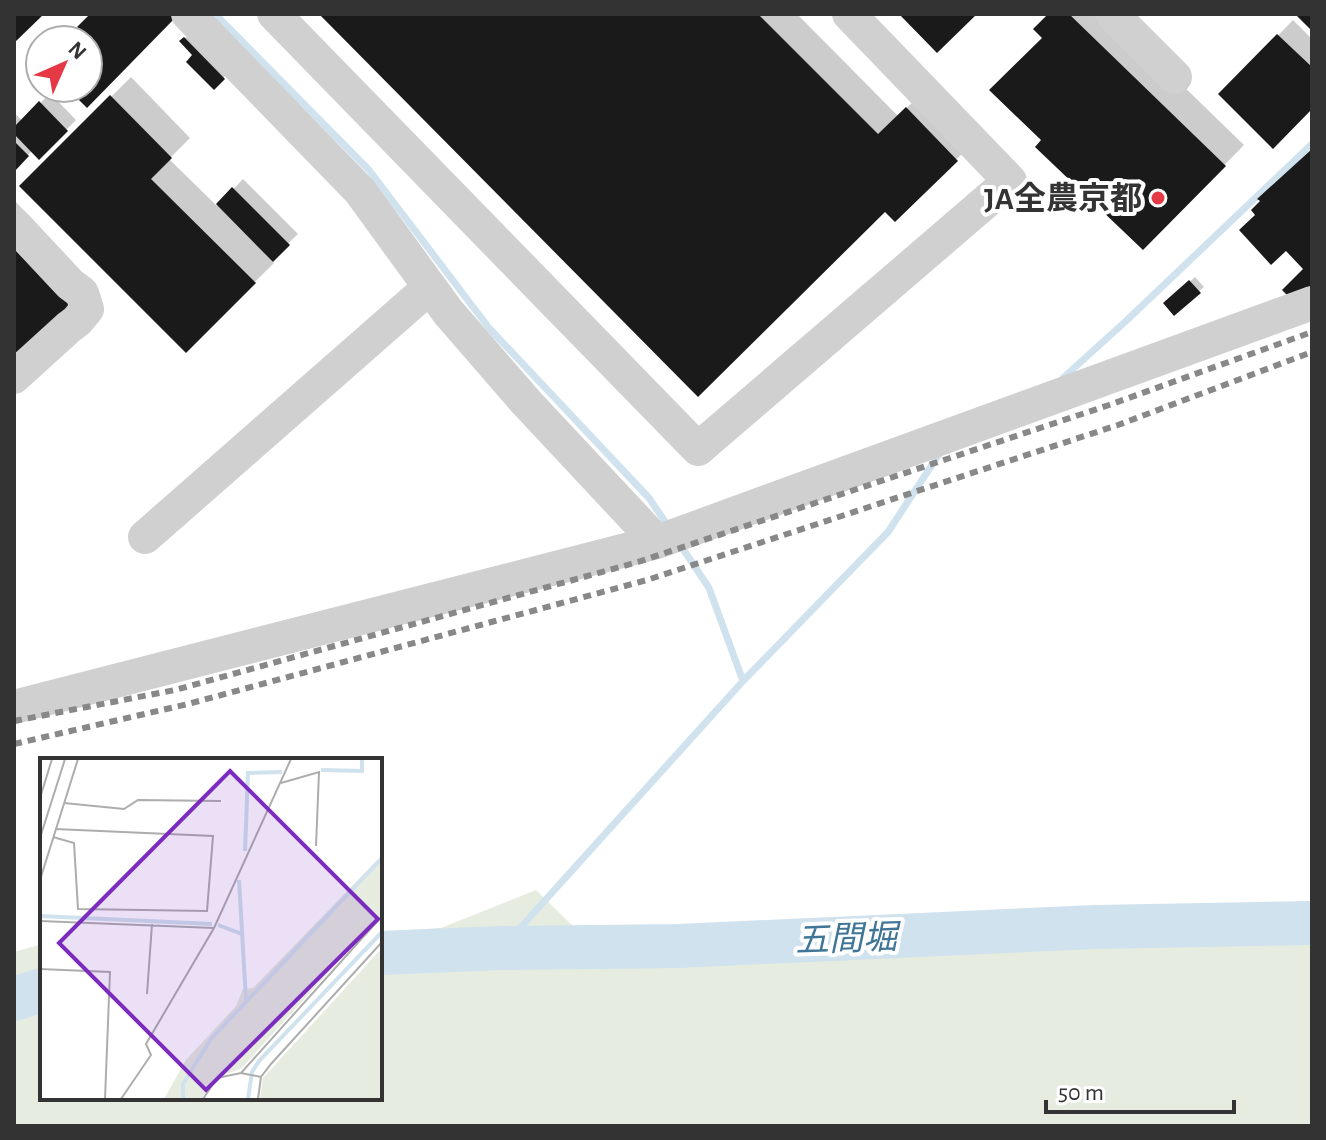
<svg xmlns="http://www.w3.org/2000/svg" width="1326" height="1140" font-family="'Alegreya Sans','Noto Sans JP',sans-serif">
<rect width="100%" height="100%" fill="#fff"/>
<path fill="#e6ecdf" d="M536 890 575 928 1312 914V1126H92L88 1124 78 1126H14V952L42 944V1098H380V932L441 928Z"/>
<path fill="#0003" d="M322 14H797L898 116 927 89 976 140 895 220 885 209Z
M1050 14H1109L1244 145 1143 248 1044 140 1045 38Z
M1293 20 1312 39V106L1221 94Z
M195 29 233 68 214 87 195 55 182 41Z
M131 77 190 138 169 159 217 206 243 179 298 234 271 260 274 263 186 350 22 186Z
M50 93 76 120 39 157 33 150 14 169V113L23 121Z
M14 200 93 285 14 359Z
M1195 277 1204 287 1174 313 1166 303Z"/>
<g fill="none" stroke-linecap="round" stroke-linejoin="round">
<path stroke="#cfe2ee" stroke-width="7" d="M215 14 369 170 489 328 649 498 670 529
M1063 378 1126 321 1312 144
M679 543 709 588 743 681
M502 948 743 681 888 532 941 451"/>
<path stroke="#cfe2ee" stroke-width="44" d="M380 953 502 948 678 946 1095 927 1312 923
M14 999 42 990"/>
</g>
<path fill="#1a1a1a" d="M14 14H44L14 43Z
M90 14H170L175 18 87 108 67 88H88V40H81L86 35 77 27Z
M319 14H758L878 134 906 107 958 161 895 222 885 212 698 397Z
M899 14H977L937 53Z
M1048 14H1069L1226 166 1143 250 1035 147 1041 140 989 90 1042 38 1033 29Z
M1295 14H1312V31Z
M1277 34 1312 67V109L1273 149 1218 94Z
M184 37 225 79 214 90 186 62 192 55 179 41Z
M110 95 172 158 151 179 256 283 186 353 19 186Z
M39 101 68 131 39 160 14 134V127Z
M14 141 29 156 14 172Z
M1312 149V292L1294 302 1282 290 1303 269 1286 251 1271 265 1239 230 1255 215 1251 210 1260 201 1257 199Z
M232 187 290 245 273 262 216 204Z
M14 240 75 306 14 362Z
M1189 280 1201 293 1174 316 1163 303Z"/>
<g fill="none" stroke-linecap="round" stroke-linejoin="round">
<path stroke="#d0d0d0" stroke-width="34" d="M188 14 360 191 448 312 526 402 657 542
M274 14 698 449 1010 181 849 14
M1112 14 1175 77
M14 224 70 284 82 293 87 309 77 321 69 327 14 377
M145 537 430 287
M14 707 657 542 1312 303"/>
<path stroke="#888" stroke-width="6" stroke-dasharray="8 6" stroke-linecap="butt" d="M14 721 175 690 638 562 1109 405 1312 332
M14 744 188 704 647 580 1118 425 1312 352"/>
</g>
<circle fill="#e63946" stroke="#fff" stroke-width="3" cx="1158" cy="198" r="8"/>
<g text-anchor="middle" stroke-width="8" stroke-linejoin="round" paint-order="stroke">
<g font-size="32" font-weight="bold" fill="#333" stroke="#fff" text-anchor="end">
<text x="1142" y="209">JA全農京都</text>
</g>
<g font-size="34" font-style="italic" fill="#3f7597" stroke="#fff">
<text transform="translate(846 938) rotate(-2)" y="12">五間堀</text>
</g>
</g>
<g transform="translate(40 758)">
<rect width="342" height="342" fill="#fff"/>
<path d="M342 97V155L201 311 176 319 161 341H124L146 302 196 248 203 231 213 230ZM342 190V341H220L223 320Z" fill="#e6ecdf"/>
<path fill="none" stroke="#cfe2ee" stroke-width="4" d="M281 12 322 13V1M205 93 208 15 242 14M199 122 206 242M0 158 172 166M178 167 202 176M143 341V326L171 281 342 100M208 341 212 314 219 303 342 174"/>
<path fill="none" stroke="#adadad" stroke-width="2" d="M38 1H63M241 25 279 14 276 88M0 40 12 1M24 45 84 51 98 42 181 43M13 79 34 85 38 151 167 153 173 78 15 71M0 80 25 1M0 122 38 1M0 163 174 170M0 211 70 214 65 341M107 236 112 166M201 315 342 158M81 341 111 297 106 286 174 170 251 1M163 341 177 320 201 315 221 319M218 341 221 319 231 306 342 184"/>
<path fill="#7b2cbf" fill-opacity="0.15" stroke="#7b2cbf" stroke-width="4" d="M190 13 338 161 166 332 19 185Z"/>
<rect width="342" height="342" fill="none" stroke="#333" stroke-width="4"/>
</g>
<rect width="1326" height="1140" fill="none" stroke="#333333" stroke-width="32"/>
<g transform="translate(64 64) rotate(45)"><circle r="38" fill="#ffffff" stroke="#adadad" stroke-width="2"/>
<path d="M0-6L14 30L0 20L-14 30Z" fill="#e63946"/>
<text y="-12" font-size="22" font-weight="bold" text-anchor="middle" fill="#333333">N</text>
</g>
<path d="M1046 1100v12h188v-12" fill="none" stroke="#333333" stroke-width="4"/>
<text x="1058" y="1100" font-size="24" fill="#333333" stroke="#ffffff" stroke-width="6" paint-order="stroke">50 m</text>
</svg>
